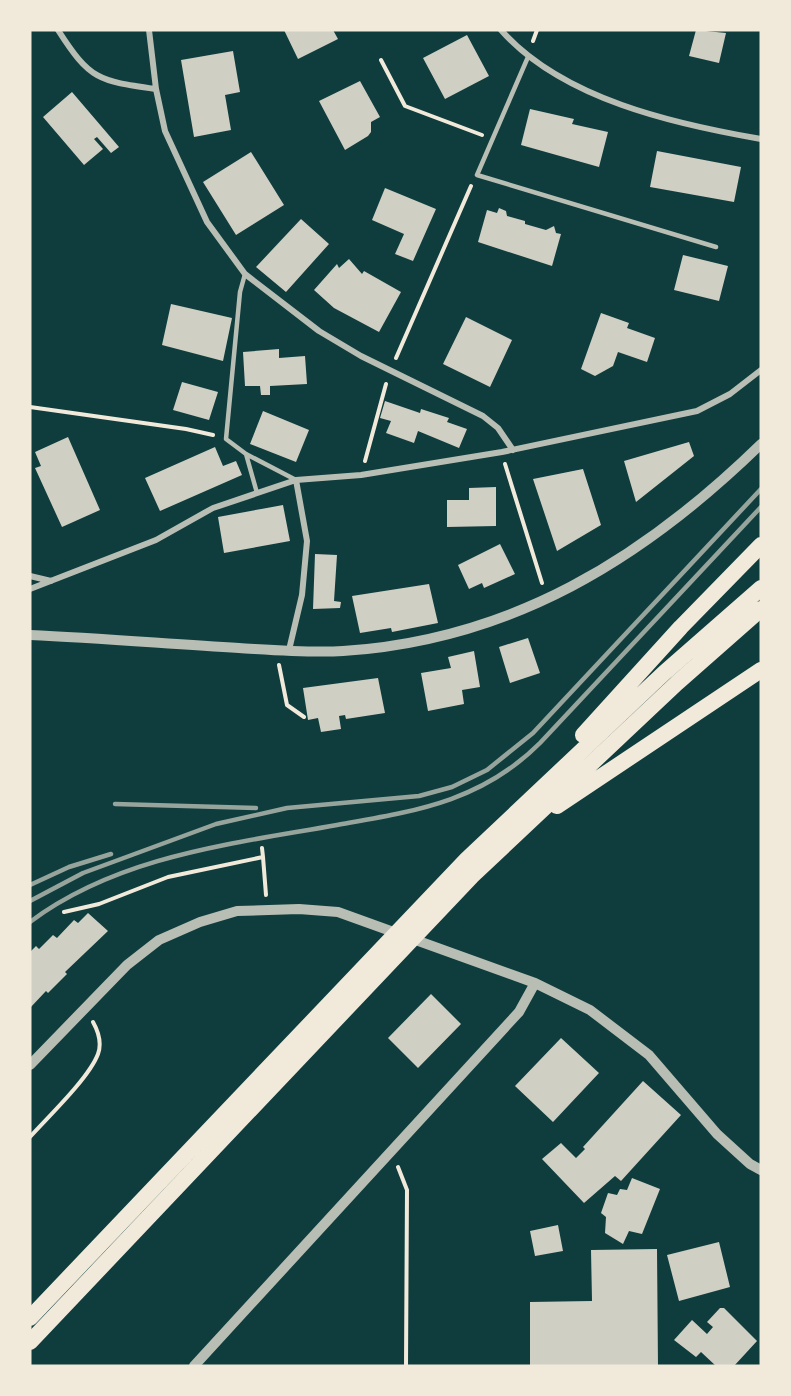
<svg xmlns="http://www.w3.org/2000/svg" width="791" height="1396" font-family="'DejaVu Sans',sans-serif">
<rect width="100%" height="100%" fill="#0f3d3e"/>
<path fill="#cfcfc3" d="M284 30H333L338 39 298 59Z
M696 30 726 33 719 63 689 56Z
M467 35 489 76 445 99 423 58Z
M233 51 240 92 225 95 231 130 194 137 181 60Z
M360 81 380 117 371 122V132L368 136 345 150 319 101Z
M72 92 119 147 111 153 97 137 94 139 103 149 84 165 43 117Z
M530 109 574 119 572 124 608 132 599 167 521 145Z
M657 151 741 167 734 202 650 187Z
M251 152 284 205 236 235 203 182Z
M385 188 436 209 413 261 395 254 404 234 372 220Z
M499 208 506 211 507 216 525 221V224L546 230 554 226 556 233 561 234 552 266 478 242 487 210 497 213Z
M301 219 329 244 286 292 256 267Z
M683 255 728 266 719 301 674 290Z
M349 259 362 274 364 271 401 292 379 332 334 308 314 290 337 264 339 268Z
M171 304 232 318 223 361 162 345Z
M601 313 629 323 627 328 655 338 647 362 618 352 613 366 595 376 581 369Z
M466 317 512 340 490 387 443 364Z
M279 349V358L305 356 307 384 270 386V395H261L260 386H245L243 352Z
M182 382 218 392 209 420 173 410Z
M385 401 420 413 421 409 449 418 447 422 467 429 459 448 418 431 414 443 386 433 391 421 380 418Z
M263 411 309 430 296 462 250 444Z
M68 437 100 510 62 527 35 468 41 466 35 452Z
M689 442 694 456 636 502 624 461Z
M215 447 223 466 236 461 242 475 160 511 145 478Z
M583 469 601 525 557 551 533 479Z
M496 487V526L447 527V500H469V488Z
M283 505 290 541 224 553 218 517Z
M500 544 515 574 484 588 482 583 469 589 458 565Z
M315 554 337 555 334 601 341 602 340 608 313 609Z
M429 584 438 623 392 632 391 628 360 633 352 596Z
M528 638 540 673 510 683 499 647Z
M474 651 480 687 462 690 464 704 428 711 421 673 451 668 448 657Z
M378 678 385 713 346 719 345 715 339 716 341 729 321 732 318 718 308 720 303 688Z
M88 913 108 931 65 972 67 974 48 993 46 991 30 1008V952L36 946 39 949 53 935 57 938 74 920 78 923Z
M431 994 461 1024 418 1068 388 1038Z
M561 1038 599 1073 553 1122 515 1086Z
M643 1081 681 1115 621 1181 615 1176 584 1203 542 1159 561 1143 576 1158 585 1149 583 1147Z
M632 1178 660 1189 642 1234 629 1231 623 1244 605 1233 606 1217 601 1213 608 1193 617 1195 620 1189 627 1190Z
M558 1225 563 1251 535 1256 530 1231Z
M719 1242 730 1287 679 1301 667 1255Z
M657 1249 658 1366H530V1302L592 1301 591 1250Z
M720 1308H724L757 1341 734 1366H716L701 1352 696 1357 674 1340 692 1320 707 1334 713 1327 707 1322Z"/>
<g fill="none" stroke-linecap="round" stroke-linejoin="round">
<path stroke="#f1e9da" stroke-width="4" d="M533 41 537 30
M381 60 405 106 482 135
M396 358 471 186
M30 407 186 429 213 435
M365 461 386 384
M505 464 542 583
M279 665 287 705 304 717
M263 857 266 895
M64 912 99 904 168 877 263 857 262 848
M30 1137C48 1117 89 1078 98 1054 102 1043 98 1031 93 1022
M398 1167 407 1190 406 1366"/>
<path stroke="#b8beb3" stroke-width="4.5" d="M528 57 477 175 716 247
M245 274 240 292 226 439 246 454 296 480
M246 454 257 493"/>
<path stroke="#b8beb3" stroke-width="6" d="M58 30C90 80 98 81 156 89
M149 30 156 89 165 131 207 222 245 274 319 331 361 356 483 416 498 428 513 450
M501 30C562 99 674 124 761 139
M30 576 51 581
M30 589 156 540 213 508 296 480 361 475 502 452 697 411 730 394 761 370
M289 650 302 595 307 541 296 480"/>
<path stroke="#b8beb3" stroke-width="10" d="M30 635C100 638 169 644 239 648 273 650 309 653 343 651 512 640 643 559 761 444
M30 1065 127 965 159 940 200 922 237 911 299 909 338 912 535 983 590 1010 649 1055 717 1134 750 1164 761 1170
M194 1366 519 1012 535 983"/>
<path stroke="#f1e9da" stroke-width="16" d="M583 735 681 627 761 545
M557 806 761 670
M30 1318 467 859 664 673 761 588
M30 1342 472 876 677 683 761 609"/>
<path stroke="#97a49c" stroke-width="4.5" d="M115 804 256 808
M30 885 69 867 111 854
M30 901 83 873 216 824 287 808 419 796 452 787 487 770 533 733 761 489
M30 922C118 856 231 844 337 825 415 811 481 802 540 743L761 507"/>
</g>
<rect width="791" height="1396" fill="none" stroke="#f1e9da" stroke-width="63"/>
</svg>
